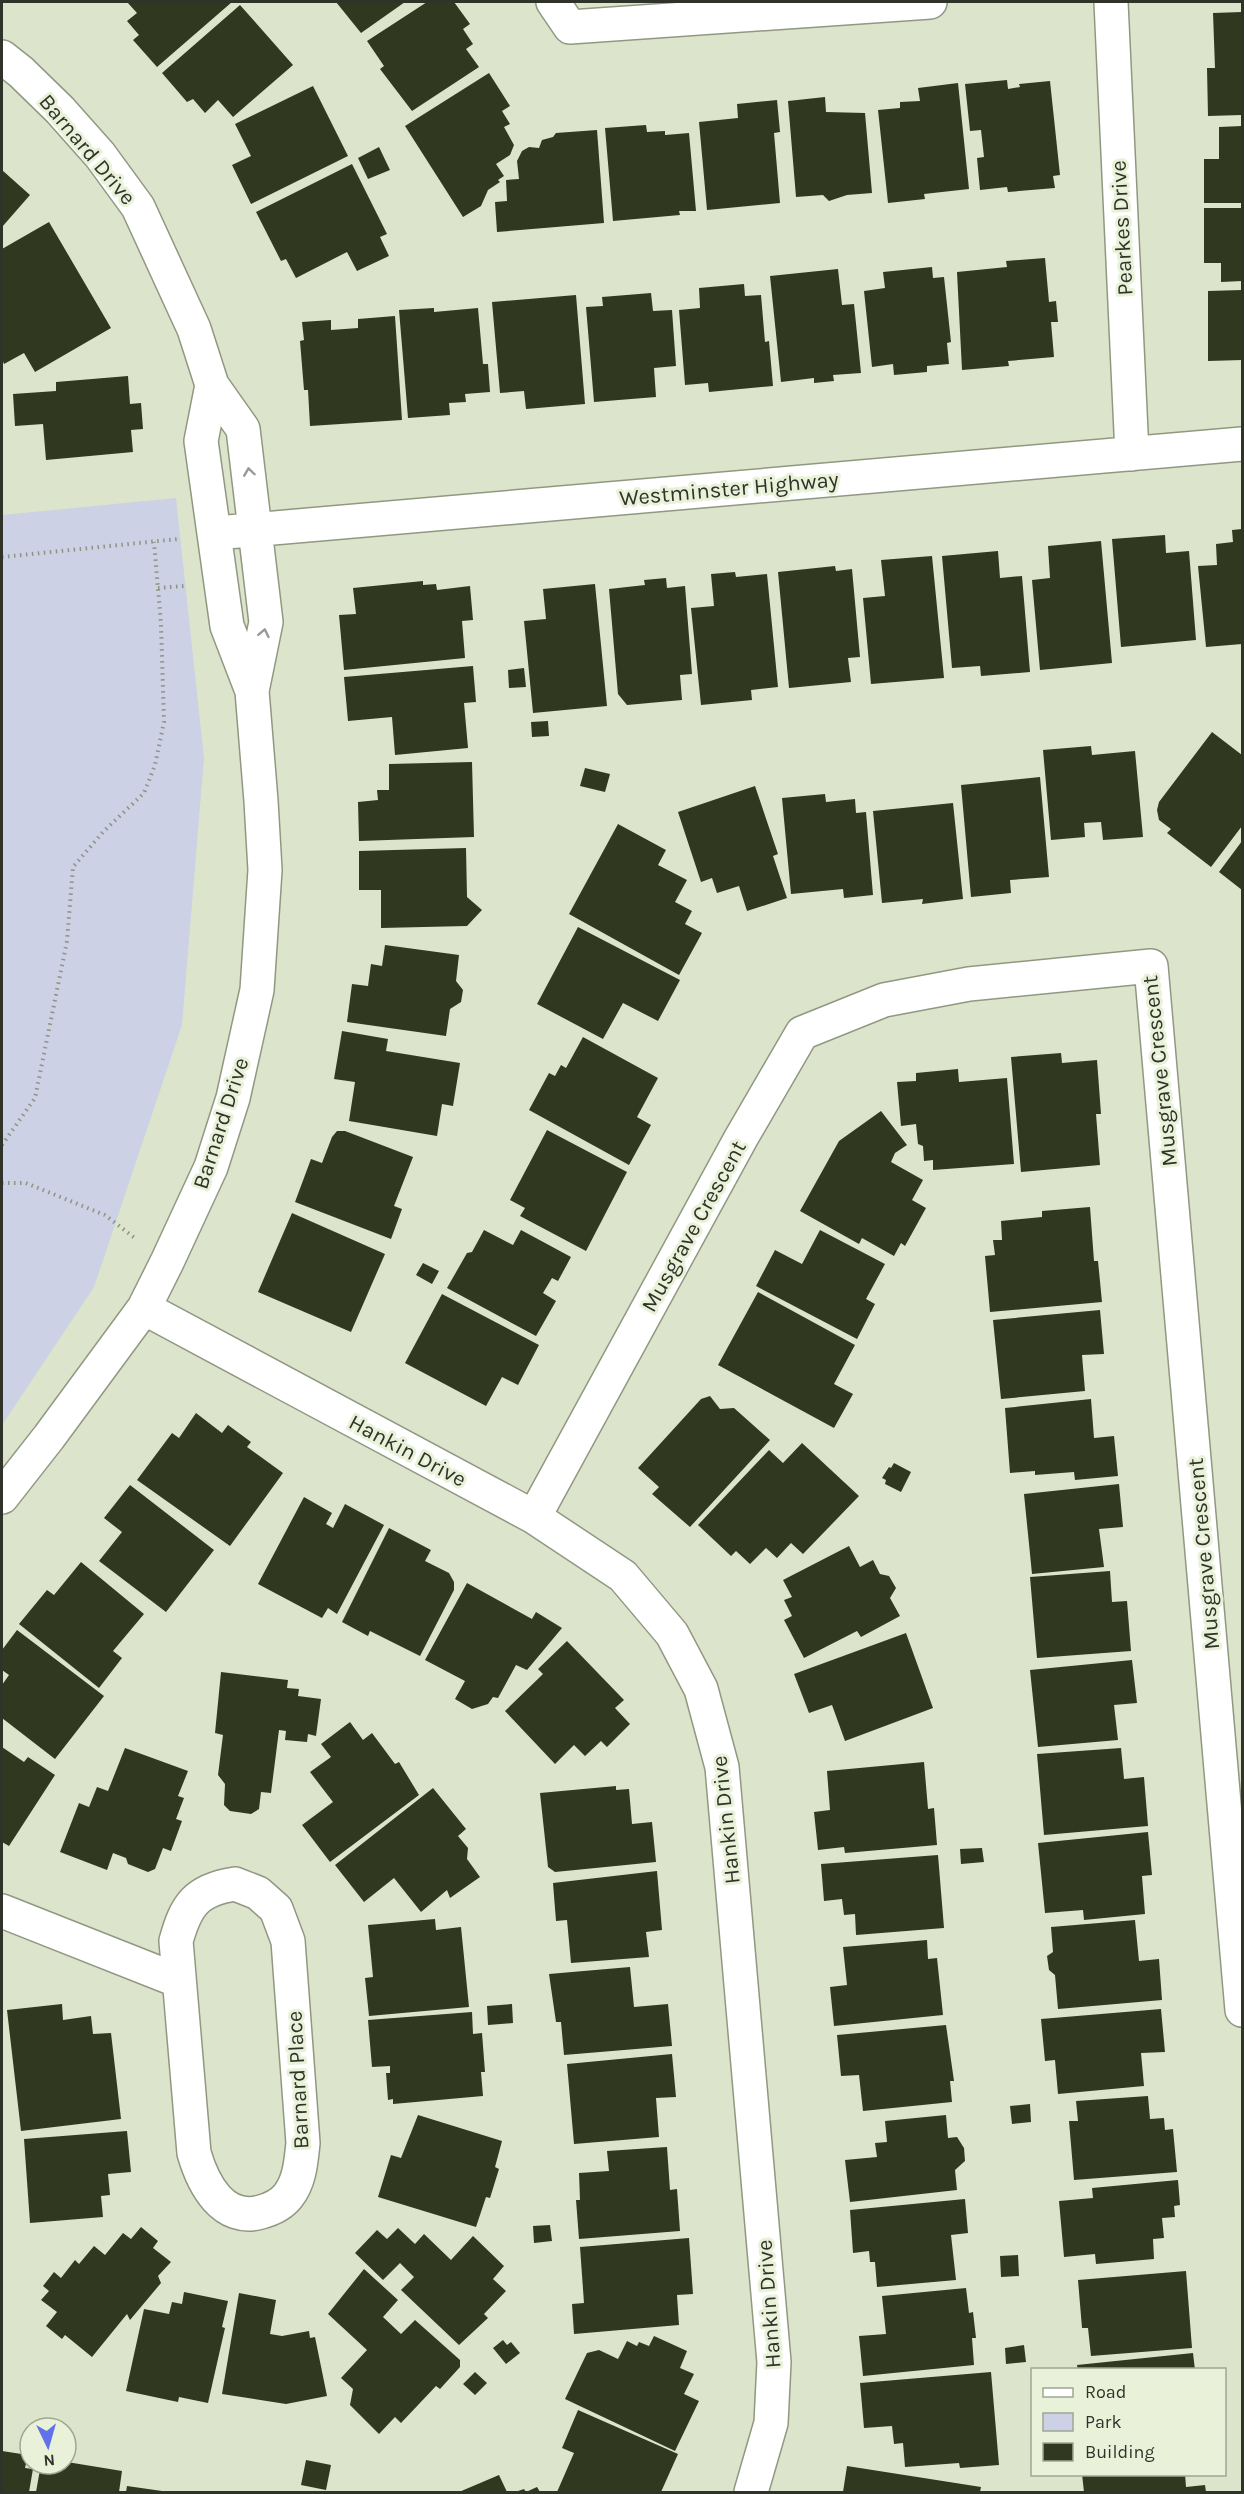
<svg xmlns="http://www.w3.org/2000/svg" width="1244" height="2494" font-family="Karla,sans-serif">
<rect width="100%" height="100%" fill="#dce5cc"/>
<path fill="#ccd1e5" d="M176 498 204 758 182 1025 94 1287 2 1425V515Z"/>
<path fill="#30381f" d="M127 2H232L157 67 133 40 139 35 127 21 137 13Z
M336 2H405L361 33Z
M427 2H454L470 24 463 29 473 44 466 49 479 67 412 111 380 69 384 66 367 41Z
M240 5 293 65 233 117 218 100 205 113 193 99 187 102 162 73Z
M1242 12V115L1208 116 1207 68H1215L1213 13Z
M489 73 510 106 502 111 510 124 504 127 514 145 510 155 496 164 504 176 498 180 500 182 488 190 481 206 463 217 405 126Z
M1007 80 1008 89 1020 87 1019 84 1050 81 1060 175 1053 176 1055 188 1008 192 1007 187 980 190 977 158 984 157 981 130 970 131 965 84Z
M958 83 969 189 924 194 925 199 888 203 878 110 900 108V102L920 101 918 88Z
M313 86 348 156 251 204 232 165 251 156 235 124Z
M825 97 826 112 865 113 872 193 847 195 829 201 823 195 796 197 788 101Z
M777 100 780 132 774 133 780 203 707 210 699 122 738 118 737 104Z
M646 125 647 132 665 131V135L689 133 696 211H679L680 215 613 221 605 128Z
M1242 126V203H1204V159H1219V127Z
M597 130 604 223 497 232 495 202 507 201 506 180 519 179 517 161 522 151 529 147 539 148 542 140 553 137 556 133Z
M379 147 390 170 368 179 358 158Z
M352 164 387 234 380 237 389 256 357 271 347 252 296 278 286 259 281 261 256 212Z
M2 170 30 195 2 227Z
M1204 208H1242V281L1221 282V263H1204Z
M49 222 111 328 35 372 24 353 4 364 2 359V249Z
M1045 258 1049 302 1056 301 1058 322H1051L1054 357 1008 361 1009 366 962 370 957 272 1007 267 1006 261Z
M932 267 933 278 944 277 951 342 947 343 949 364 927 366V372L894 375 893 364 872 367 864 291 885 288 883 272Z
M838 269 842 305 854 304 861 373 833 375 834 381 814 383V378L781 382 770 276Z
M744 284 745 296 761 295 765 342 769 341 773 386 709 392 708 383 685 385 679 310 700 308 699 288Z
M1242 290V360L1208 361V291Z
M651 293 653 311 672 310 676 366 654 368 656 397 594 402 586 307 603 306 602 297Z
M576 295 585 404 526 409 524 391 500 393 492 302Z
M434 308V312L478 308 483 364H488L490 392 465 394 466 402 449 403 450 415 408 418 399 310Z
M395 316 402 420 310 426 308 390H304L300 341 304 340 302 322 331 320V330L358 328V319Z
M128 376 130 404 141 403 143 429 131 430 133 452 46 460 43 424 15 426 13 394 56 391V382Z
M1242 529V644L1206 647 1198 566 1217 565 1216 544 1233 542 1232 530Z
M1165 535 1166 553 1189 551 1196 640 1121 647 1112 539Z
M1101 541 1112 663 1040 670 1032 580 1050 578 1048 546Z
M998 551 1000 578 1022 576 1030 672 981 676 980 666 952 668 942 556Z
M932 556 944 678 871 684 863 598 885 596 881 560Z
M835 566 836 571 852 569 860 657 848 658 851 682 789 688 778 572Z
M735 572 736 577 767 574 778 687 751 690 752 700 701 705 691 608 714 606 711 574Z
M666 578 667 588 685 586 692 674 680 675 682 700 627 705 618 694 609 589 645 585 644 580Z
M423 581V585L436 584 437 590 470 586 473 620 462 621 465 658 344 670 339 615 356 614 353 588Z
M595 584 607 706 533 713 524 621 546 619 543 589Z
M473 666 476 702 464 703 468 748 395 755 392 717 348 721 344 677Z
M524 668 526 687 509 688 508 670Z
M548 721 549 736 532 737 531 722Z
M1212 732 1242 755V826L1211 867 1167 833 1171 829 1159 820 1157 810 1159 802Z
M1091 746 1092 755 1135 751 1143 837 1103 840 1101 822 1084 823 1085 837 1051 840 1043 750Z
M472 762 474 837 359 841 358 802 378 800 377 790H389V764Z
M585 768 610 774 605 792 580 786Z
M1040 777 1049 877 1010 880 1011 893 971 897 961 785Z
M755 786 778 854 773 856 787 898 747 911 739 886 717 893 712 878 701 882 678 812Z
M825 794 826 802 855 799 856 813 866 812 873 895 844 898 843 889 791 894 782 798Z
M953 803 963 899 922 904 923 899 882 903 873 811Z
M618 824 666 850 658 865 687 880 675 902 692 911 685 924 702 933 679 975 569 914Z
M1242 841V890L1219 872Z
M466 848 467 897 482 910 467 926 381 928V890H359V851Z
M578 927 680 980 658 1021 623 1003 603 1039 537 1004Z
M385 945 459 955 456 981 463 990 461 1002 450 1009 446 1036 347 1022 352 984 368 986 371 964 382 966Z
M342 1031 388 1039 386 1051 460 1063 453 1106 442 1104 437 1136 349 1121 355 1082 334 1079Z
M583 1037 658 1078 637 1117 651 1125 629 1165 529 1110 549 1073 555 1076 561 1065 566 1068Z
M1061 1053 1062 1063 1097 1060 1101 1114H1096L1100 1165 1021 1172 1011 1057Z
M958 1069 959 1082 1007 1078 1014 1164 933 1170V1160L924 1161 923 1146 918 1144 916 1124 901 1126 897 1082 916 1081V1073Z
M881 1111 907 1145 895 1153 891 1162 923 1180 912 1200 926 1208 905 1246 901 1243 894 1256 862 1238 859 1244 800 1211 839 1141Z
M547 1130 627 1172 586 1251 520 1216 525 1208 510 1200Z
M337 1131H345L413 1157 394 1206 402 1209 391 1239 295 1202 311 1159 322 1163 332 1137Z
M1090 1207 1094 1261H1098L1102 1302 990 1312 985 1256 995 1255 993 1240H1002L1001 1221 1042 1217V1211Z
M292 1213 385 1254 351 1332 258 1292Z
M484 1230 513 1245 521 1230 571 1257 558 1281 552 1278 543 1293 556 1301 536 1336 447 1288 467 1253 472 1252Z
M820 1230 885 1264 866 1299 875 1304 857 1339 756 1286 775 1250 802 1264Z
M423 1263 439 1271 432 1284 416 1275Z
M758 1292 855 1345 834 1384 853 1394 834 1428 718 1365Z
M442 1294 539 1345 518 1385 502 1377 486 1406 405 1363Z
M1100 1310 1104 1354 1082 1355 1085 1391 1001 1399 993 1320Z
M710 1396 720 1409 734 1408 770 1440 690 1527 652 1494 659 1487 638 1468 701 1399Z
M1091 1399 1094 1438 1114 1436 1118 1476 1075 1480 1074 1472 1035 1475V1471L1010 1473 1005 1408Z
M196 1413 222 1433 228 1425 251 1442 247 1447 283 1473 230 1546 137 1480 172 1433 179 1438Z
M802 1443 859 1496 803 1554 791 1543 777 1558 766 1548 750 1564 736 1551 731 1556 698 1525 769 1450 783 1463Z
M894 1463 911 1472 901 1492 885 1484 886 1480 882 1478 889 1467 891 1468Z
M1119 1484 1123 1527 1099 1529 1104 1567 1032 1574 1024 1494Z
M130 1485 214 1550 166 1612 99 1561 122 1532 104 1518Z
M304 1497 332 1513 326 1524 333 1528 345 1504 384 1525 337 1614 328 1608 322 1618 258 1584Z
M389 1528 431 1550 425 1561 449 1573 454 1582V1590L420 1656 370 1631 368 1636 342 1622Z
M849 1546 860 1567 873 1560 880 1574 889 1576 896 1588 890 1598 900 1616 861 1637 857 1631 804 1658 784 1620 792 1616 784 1600 792 1597 783 1580Z
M81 1562 144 1614 113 1651 122 1658 99 1688 19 1624 47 1590 54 1595Z
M1110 1571 1112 1602 1127 1601 1131 1651 1037 1658 1030 1577Z
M467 1583 532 1619 536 1612 562 1628 527 1670 516 1665 498 1698 493 1697 488 1704 472 1709 455 1699 465 1681 425 1660Z
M17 1630 104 1696 55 1759 2 1718V1685L9 1675 2 1670V1650Z
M906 1633 933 1708 845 1741 832 1705 809 1713 794 1674Z
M567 1641 624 1700 615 1708 630 1724 607 1747 601 1741 585 1756 574 1745 555 1764 505 1711 543 1674 538 1669Z
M1132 1660 1137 1703 1114 1705 1118 1740 1038 1747 1030 1670Z
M221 1672 288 1680 287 1688 299 1689 298 1696 321 1699 316 1736 308 1734 307 1742 285 1740 286 1731 279 1730 271 1793 261 1792 259 1809 251 1814 230 1811 224 1805 225 1784 218 1775 223 1735 215 1733Z
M350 1722 363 1740 372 1733 395 1764 399 1762 419 1795 330 1862 302 1825 333 1802 310 1772 331 1757 321 1744Z
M2 1747 24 1762 28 1757 55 1775 9 1846 2 1842Z
M125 1748 188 1771 178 1796 184 1798 176 1819 182 1821 171 1851 163 1848 155 1869 148 1872 128 1864 126 1858 113 1853 107 1870 60 1852 79 1803 89 1807 97 1787 108 1791Z
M1121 1748 1124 1779 1144 1777 1148 1826 1044 1835 1037 1754Z
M924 1762 928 1809 934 1808 937 1845 845 1853 844 1847 818 1850 814 1812 830 1810 827 1771Z
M616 1786V1790L629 1789 632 1824 652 1822 656 1862 555 1872 548 1867 540 1793Z
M433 1788 466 1829 458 1836 468 1848 467 1859 480 1877 450 1898 447 1890 421 1912 394 1878 364 1902 335 1865Z
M1148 1832 1152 1875 1142 1876 1145 1914 1084 1920 1083 1910 1045 1913 1038 1843Z
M982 1848 984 1862 961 1864 960 1849Z
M938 1855 944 1928 856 1935 855 1914 844 1915 842 1899 824 1901 821 1864Z
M657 1871 662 1930 646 1932 649 1957 571 1963 567 1920 556 1921 553 1883Z
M435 1919 436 1930 461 1927 469 2007 369 2016 365 1978 373 1977 368 1925Z
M1135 1920 1139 1961 1159 1959 1162 2000 1058 2009 1055 1975 1049 1970 1047 1956 1053 1952 1051 1927Z
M927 1940 928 1959 937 1958 943 2015 834 2026 830 1987 847 1985 843 1947Z
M630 1967 634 2007 668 2004 672 2046 564 2055 561 2022H556L549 1974Z
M62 2004 63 2020 91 2016 93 2034 111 2033 121 2119 21 2131 7 2010Z
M512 2004 513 2023 488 2025 487 2006Z
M1161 2009 1165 2052 1141 2053 1144 2086 1058 2094 1055 2060 1045 2061 1041 2019Z
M472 2012 473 2034 482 2033 485 2072H481L483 2096 393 2104V2099L388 2100 386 2073H390V2066L372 2067 368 2020Z
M946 2025 954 2081H950L952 2102 863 2111 859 2075 841 2076 837 2035Z
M672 2054 676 2097 656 2098 659 2137 574 2144 567 2064Z
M1148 2096 1150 2119 1164 2118 1165 2130 1173 2129 1177 2172 1074 2180 1069 2121H1078L1076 2101Z
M1030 2104 1031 2122 1012 2124 1010 2106Z
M418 2115 502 2141 495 2167 499 2169 490 2198 486 2197 476 2227 378 2197 391 2155 401 2158Z
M946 2115 948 2138 957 2137 964 2148 965 2161 955 2170 957 2190 850 2202 845 2160 877 2157 875 2143 887 2142 885 2121Z
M127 2131 131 2172 108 2174 110 2195 101 2196 103 2217 30 2223 24 2139Z
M667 2147 670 2190 677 2189 680 2231 579 2239 576 2200H580L579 2173 609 2171 607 2151Z
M1178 2180 1180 2205 1174 2206 1175 2217 1162 2218 1164 2238 1153 2239 1154 2259 1096 2264 1095 2254 1064 2257 1059 2201 1093 2198 1092 2188Z
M965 2199 968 2233 951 2235 956 2280 877 2287 875 2262H870L869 2251 853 2253 850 2210Z
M550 2225 552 2241 534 2243 533 2226Z
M141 2227 158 2241 153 2248 171 2262 158 2276 161 2283 130 2320 127 2314 92 2357 65 2335 62 2339 46 2326 57 2312 41 2300 49 2291 43 2286 54 2272 61 2278 75 2260 79 2264 94 2246 105 2255 123 2233 131 2239Z
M398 2228 415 2244 424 2234 451 2260 473 2236 504 2266 493 2279 506 2291 484 2314 488 2318 459 2345 401 2290 414 2277 400 2263 383 2280 355 2253 377 2230 387 2239Z
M689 2238 693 2294 677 2295 679 2325 574 2334 572 2304 584 2303 580 2247Z
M1018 2255 1019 2276 1001 2277 1000 2256Z
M364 2269 398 2300 383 2317 401 2334 415 2320 460 2360V2367L440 2389 436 2386 401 2423 395 2417 379 2434 350 2405 353 2389 341 2378 367 2350 328 2314Z
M1186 2271 1192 2348 1091 2356 1088 2328H1082L1078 2280Z
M966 2288 969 2313 973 2312 976 2338H972L974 2365 863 2376 859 2336 886 2334 882 2296Z
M184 2292 228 2301 222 2327 225 2328 208 2403 179 2397 178 2402 126 2391 144 2309 169 2314 172 2302 182 2304Z
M239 2293 276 2300 270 2334 282 2336 309 2331 310 2338 315 2337 327 2396 286 2404 222 2394Z
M654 2336 687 2351 680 2368 694 2374 684 2394 699 2401 675 2451 565 2399 587 2353 599 2350 618 2359 627 2341 637 2346 639 2342 649 2346Z
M503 2340 507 2345 511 2342 520 2353 506 2364 493 2348Z
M1024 2345 1026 2362 1006 2364 1005 2348Z
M1193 2353 1195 2370H1078L1077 2365Z
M475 2372 487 2383 475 2395 463 2384Z
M991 2372 999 2465 960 2468 959 2463 905 2467 903 2443 894 2444 892 2426 864 2428 860 2383Z
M578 2410 678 2454 661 2492H557L574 2453 562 2448Z
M2 2451 28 2455 25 2468 33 2469 29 2492H2Z
M306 2460 331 2465 326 2490 301 2485Z
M67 2462 122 2471 119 2492H36L41 2464 67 2466Z
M847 2466 981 2487 980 2492H843Z
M1082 2474H1185L1186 2487 1205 2485 1206 2492H1084Z
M499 2475 507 2492H459Z
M127 2486 162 2491 161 2492H126Z
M537 2487 540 2492H515L524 2489 526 2492Z"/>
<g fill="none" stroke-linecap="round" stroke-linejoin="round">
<g stroke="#909881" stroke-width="36">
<path id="minor" d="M553 2 570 27 930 2
M1111 2 1132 454
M2 57 21 72 60 110 100 155 138 207 194 329 212 385 243 429 266 622 252 691
M216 533 1242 444
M144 1308 534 1517 623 1576 672 1634 701 1689 722 1767 774 2362 771 2423 751 2492
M2 1497 49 1437 144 1308 167 1262 211 1167 233 1098 257 990 265 870 261 801 252 691 227 626 201 441 212 385
M534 1517 741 1138 802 1033 884 1000 969 984 1151 966 1242 2010
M235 1884 258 1893 276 1909 288 1941 303 2143C301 2161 300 2181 288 2196 281 2205 272 2209 261 2212 223 2223 203 2184 194 2153L176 1941C186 1905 196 1890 235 1884Z
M2 1911 179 1981"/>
</g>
<path stroke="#8e9482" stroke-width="4" stroke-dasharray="1.5 4.5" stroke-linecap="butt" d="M2 557 178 539
M158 588 184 586
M2 1145 35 1098 67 941 73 867 103 832 144 793 155 765 164 722 161 624 154 542
M2 1183H26L105 1215 136 1239"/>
<use href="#minor" stroke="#fff" stroke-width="33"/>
</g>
<defs><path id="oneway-chevron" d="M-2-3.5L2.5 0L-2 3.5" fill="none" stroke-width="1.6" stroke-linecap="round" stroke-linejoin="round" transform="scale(1.5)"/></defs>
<g stroke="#989994">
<use href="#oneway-chevron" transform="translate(249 472) rotate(-98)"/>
<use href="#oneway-chevron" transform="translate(264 633) rotate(-78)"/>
</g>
<g text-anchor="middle" stroke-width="6" stroke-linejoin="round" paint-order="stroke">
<g font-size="22" fill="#30332a" stroke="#e9f2d9">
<text transform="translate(88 149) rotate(50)" y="8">Barnard Drive</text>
<text transform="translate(1121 228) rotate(-93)" y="8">Pearkes Drive</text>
<text transform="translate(729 488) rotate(-5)" y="8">Westminster Highway</text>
<text transform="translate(1159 1071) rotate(-96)" y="8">Musgrave Crescent</text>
<text transform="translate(220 1123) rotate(-72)" y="8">Barnard Drive</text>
<text transform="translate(693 1226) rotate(-61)" y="8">Musgrave Crescent</text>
<text transform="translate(408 1450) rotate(28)" y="8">Hankin Drive</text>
<text transform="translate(1203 1554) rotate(-95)" y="8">Musgrave Crescent</text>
<text transform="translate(725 1820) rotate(-96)" y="8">Hankin Drive</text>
<text transform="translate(297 2080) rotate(-93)" y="8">Barnard Place</text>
<text transform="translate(768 2304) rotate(-94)" y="8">Hankin Drive</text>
</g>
</g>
<rect width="1244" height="2494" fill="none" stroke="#30332a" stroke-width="6"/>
<rect x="1031" y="2368" width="195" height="108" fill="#e9f2d9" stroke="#9fa693" stroke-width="1.5"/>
<rect x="1043" y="2388" width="30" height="9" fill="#ffffff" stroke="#9fa693" stroke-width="1.5"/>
<text x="1085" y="2398" font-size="18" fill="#30332a">Road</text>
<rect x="1043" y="2413" width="30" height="18" fill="#ccd1e5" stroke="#9fa693" stroke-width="1.5"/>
<text x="1085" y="2428" font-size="18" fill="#30332a">Park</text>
<rect x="1043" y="2443" width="30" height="18" fill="#30381f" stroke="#9fa693" stroke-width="1.5"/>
<text x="1085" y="2458" font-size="18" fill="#30332a">Building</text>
<g transform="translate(48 2446) rotate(175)"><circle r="28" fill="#e9f2d9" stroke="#9fa693" stroke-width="1.5"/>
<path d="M0-4.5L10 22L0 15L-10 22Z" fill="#6171e9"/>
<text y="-9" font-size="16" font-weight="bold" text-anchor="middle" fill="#30332a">N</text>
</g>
</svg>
